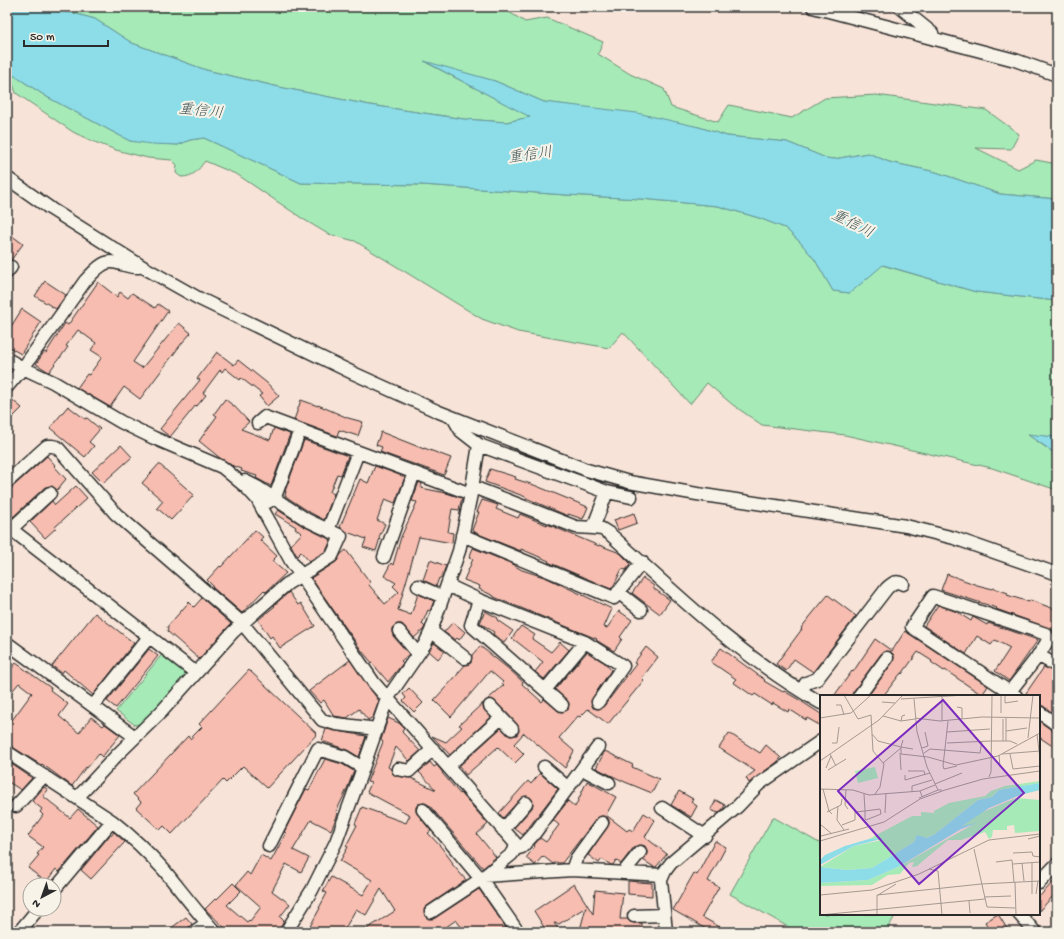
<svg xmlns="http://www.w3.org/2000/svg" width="1064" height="939" font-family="'Gochi Hand','Klee One',sans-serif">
<rect width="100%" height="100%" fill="#f7e3d7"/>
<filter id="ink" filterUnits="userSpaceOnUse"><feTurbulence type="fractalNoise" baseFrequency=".025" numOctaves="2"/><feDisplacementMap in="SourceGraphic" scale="8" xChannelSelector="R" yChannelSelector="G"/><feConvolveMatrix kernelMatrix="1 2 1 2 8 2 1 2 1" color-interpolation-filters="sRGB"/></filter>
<g filter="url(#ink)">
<path fill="#a6ebb7" stroke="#688b71" d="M67 7H501L525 22 547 18 603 42 598 54 630 74 664 89 671 107 718 122 729 105 792 118 825 98 876 95 986 110 1019 134 1011 149 976 148 1018 169 1036 160 1057 164V199L1000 194 936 172 889 162 868 153 834 159 826 158 787 142 727 136 699 127 582 107 544 102 495 81 427 63 531 117 506 122 464 119 370 105 279 87 206 70 132 43 95 19 73 13Z
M7 71 47 97 130 141 178 145 190 140 204 138 301 183 422 185 566 195 641 199 718 206 759 218 785 228 800 242 815 260 833 291 850 293 882 265 976 292 1057 301V438L1055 437 1028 435 1057 455V490L992 468 845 435 762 425 733 405 707 383 690 404 623 332 609 348 518 332 482 319 355 241 328 234 303 219 238 175 205 161C198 170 194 177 181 177L176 173 177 165 172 160 148 158 116 150 92 141 73 132 16 93 12 81H7Z
M164 652 187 670 188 676 145 723 135 725 116 711Z
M773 817 821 844V914H896L886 932H797L730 894Z"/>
<path fill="#8cdde7" stroke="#65969c" d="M7 7H30L73 13 95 19 132 43 206 70 279 87 370 105 464 119 506 122 530 117 424 61 495 81 544 102 637 113 699 127 727 136 787 142 826 158 834 159 868 153 889 162 936 172 1000 194 1057 199V301L976 292 883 265 850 293 833 291 815 260 800 242 785 228 759 218 718 206 641 199 566 195 422 185 301 183 204 138 190 140 178 145 151 144 130 141 47 97 7 71Z
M1028 434 1055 437 1057 438V455Z"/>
<path fill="#f7bdb0" stroke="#2b2b2b" d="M7 232 23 244 11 260 7 261Z
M45 281 66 295 56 309 35 296Z
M98 282 117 297 120 292 128 298 132 293 155 308 158 304 168 311 133 362 142 368 179 323 191 333 182 343 140 399 124 387 110 407 77 388 87 374 89 375 102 357 91 350 96 343 78 330 66 346 68 347 60 358V357L49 372 36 364 44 352 46 353 65 323 68 325Z
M22 309 41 322 21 354 7 346V333Z
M217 352 234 365 238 360 267 383 279 396 267 406 259 396 262 394 241 378 240 380 225 368 222 372 220 370 203 393 206 395 197 406 196 405 170 437 160 429 200 380 197 379Z
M11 399 22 408 7 423V404Z
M225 399 235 407 249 422 241 429 270 440 274 428 290 434 271 486 256 478 257 476 241 471 242 469 231 465 220 458 199 441 217 416 214 414Z
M301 400 318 406V405L348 418 363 422 358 436 339 430 337 436 294 420Z
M68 406 85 419 87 418 100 429 89 442 94 446 85 457 50 428Z
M381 432 424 449V448L451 458 444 475 380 452 382 447 376 445Z
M304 440 348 456 341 475 337 474 330 492 334 494 324 520 311 513 285 496 286 491H285Z
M121 445 132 457 103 483 92 472Z
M47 456 55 465 54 466 66 479 57 490 52 486 45 487 13 517 7 511V492Z
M159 464 194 495 171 520 157 508 163 501 142 483Z
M375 466 405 477 395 503 385 499 377 520 385 524 379 537 380 538 376 551 363 547 366 539 347 532 340 527 360 479 368 483Z
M490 469 516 477 515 479 534 485 588 507 583 519 568 514V516L526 498V497L485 482Z
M419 482 422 484 421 488 446 493 462 498 459 510 452 509 448 532 453 533 452 543 419 537 398 610 411 615 418 594 434 601 430 611 428 610 422 624 425 627 423 630 414 638 402 624H397L392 628V632L393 636 409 654 401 661 403 663 388 682 362 651 311 578 336 562 341 554 346 550 370 582 369 585 385 604 399 592 393 586 396 583 384 576 391 563 393 565 401 537 417 502 412 501Z
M76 486 87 498 55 527 56 528 45 538 30 522 52 501 55 505Z
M482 500 498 505 496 509 518 518 520 514 547 525V524L599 546V545L620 553 630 563 629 566 626 570 622 569 614 585 611 589 548 562 549 561 521 549V551L478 534 472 530 479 512H477Z
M278 510 303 526 331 540 326 551 309 561 301 552 297 556 291 545 302 533 295 529 296 527 275 514Z
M634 513 637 523 618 530 614 520Z
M255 530 263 537 260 540 277 556 272 561 286 573 266 592 264 590 242 613 212 587 213 586 207 580 220 566 221 567Z
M473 548 515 565V566L522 570 547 578 612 609 604 627 607 628 619 611 632 620 620 637 622 639 614 651 596 640 597 639 494 597V596L479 589 480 586 464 580 473 559 469 558Z
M430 560 446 566 441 578H439L436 586 423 580Z
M947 574 977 585 993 589 994 588 1008 593 1007 595 1029 602 1030 600 1057 610V631L996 609 997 608 941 590Z
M643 578 654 586 653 588 670 600 660 614 632 593Z
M289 592 298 605 301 603 315 626 280 648 272 636 270 638 258 620 275 606 274 605Z
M828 595 856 616 813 672 794 659 786 671 776 664 802 629 801 628 813 613Z
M202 598 231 624 199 659 167 631 168 629 167 627 189 602 194 607Z
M938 605 957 612 971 621 973 617 987 625 988 623 1038 640 1009 681 995 671 1010 648 995 640 991 645 977 636 966 654 924 626Z
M485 611 498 618 497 620 513 631 504 643 493 634 494 632 480 623Z
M95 613 134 643 93 695 64 670 62 673 52 666Z
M453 622 465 632 459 640 457 638 455 640 444 632Z
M521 626 535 635 532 639 551 652 560 642 569 650 544 679 535 672 543 662 512 638Z
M905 631 988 686 982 695 945 670 944 671 931 662 932 661 918 652 902 674 901 673 883 696H868L893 662 894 658V655L891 652 887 651 881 654 853 692 852 696H834L852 671 853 672 875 639 892 651Z
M434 643 445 651 438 659 429 651Z
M480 646 510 670 523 682 522 684 542 702 544 699 561 712 568 710 569 703 555 689 587 652 605 663 611 670 591 701 593 708 598 709 604 706 636 664 634 663 646 647 658 657 642 678 644 680 608 724 588 709 580 717 578 716 559 738 574 751 565 768 524 733 514 744 524 754 515 763 498 747 466 775 459 766 501 728 510 736 517 735 519 731 517 724 495 701 488 699 504 685 502 683 503 682 490 671 451 717 434 700 458 674V673L465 665 471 663 472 655Z
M721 648 765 680 764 681 783 692 784 691 796 698 821 714V726L807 718 806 720 789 709 788 712 773 703 772 705 755 694 753 696 733 682 736 679 711 662Z
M149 649 158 656 116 708 107 701Z
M350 660 379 701 373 717 368 720 359 709 347 718 334 716 324 700 320 703 309 691Z
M16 663 51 688 50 690 68 704 59 716 79 733 91 717 103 726 105 724 120 735 102 757 99 754 87 768 86 767 72 786 42 764 41 765 11 746 7 745V727L32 693 19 683 7 697V674Z
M1044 667 1057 673V716L1043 706 1039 705V696H1024Z
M249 670 317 734 267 788 243 766 226 783 223 780 172 834 164 826 160 830 136 808 141 802 133 794 188 736 190 739 202 727 199 724Z
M409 688 423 703 414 712 403 701 406 698 403 694Z
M483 703V708L491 717 450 755 432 736 446 742 462 727 459 725Z
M388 718 399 723 404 728 402 732 420 751 409 761 396 747 388 767 391 769 393 774 397 776 411 778 436 790 419 772 430 762 434 767 437 765 443 773H442L460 794 461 793 488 824 477 834 496 857 483 868 429 805 425 803 418 804 416 807V812L431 831 428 833 441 847 453 863 452 864 466 880 427 906 424 909 425 916 428 919 435 918 479 889 507 929 503 932H465L456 920 439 932H362L395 911 381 889 366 915 356 909 343 932H307L320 908H319L327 893 323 891 331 877 363 895 372 880 340 861 348 847 346 846 357 825 355 824 362 807 406 823 410 815 367 792 371 783 367 782 383 742 381 740Z
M1039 721 1053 731 1057 732V749L1039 737Z
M326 729 366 736 359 757 347 750 322 741Z
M729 733 760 753 766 745 781 758 776 763 755 778 749 783 746 778 755 771 719 748Z
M605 751 633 765 632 767 659 779 652 793 625 782 596 768Z
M325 759 342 764 354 771 347 789 336 812 338 814 331 830 311 820 293 850 309 858 301 872 286 864 272 891 290 904 280 917 284 921 279 932H229L205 909 215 899 216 900 233 883 241 891 227 905 247 922 249 920 250 921 261 907 236 885 247 872 250 875 261 855 271 861 286 833 284 832 306 789 309 790Z
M7 761 32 778 21 790 7 781Z
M540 773 558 789 523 835 514 828 532 808 533 804 531 798 527 796 521 798 503 818 499 813 528 781 531 784Z
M587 781 616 797 606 815 627 831 629 829 633 831 644 813 655 820 645 837 667 854 656 867H654L643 860 647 854V850L645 846 642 845 634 847 621 864 616 860 613 865H611L602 859 599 863 588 855 609 824V820L607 817 602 816 596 819 562 863H558L556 862 553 864 543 856 535 865 526 858 535 846 534 845 540 838 546 842 559 825 553 820 568 801 575 807Z
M44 787 48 790 43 796 70 818 78 809 98 826 59 872 56 869 46 882 28 868 39 855 37 854 43 847 28 836 43 815 40 812 42 809 32 801Z
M679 791 693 799 691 802 697 806 691 817 671 805Z
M716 800 725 805 723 809 718 813 711 810Z
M114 832 125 842 91 879 81 870 110 835 111 836Z
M715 841 726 847 708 881 719 887 702 917 729 932H704L706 929 673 910 694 873 697 875Z
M1057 878V892L1039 911V897Z
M628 881 652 883V896L628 894Z
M574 884 593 914 595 890 623 893 620 919H627L630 922 634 923H642V932H586L580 930 586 907 559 924 554 923 561 932H547L534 911Z
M998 914 1009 932H991L985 922Z
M186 917 192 924 187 931 185 932H166Z"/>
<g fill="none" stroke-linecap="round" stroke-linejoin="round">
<g stroke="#2b2b2b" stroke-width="15">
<path id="street" d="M813 7 1015 60 1057 75
M900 7 932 33 934 39
M7 178 51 209 143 267 198 298 353 373 439 412 587 470 629 482 697 494 906 526 954 538 1057 574
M7 272 11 267
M7 359 23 368 53 382 121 422 154 438 222 467 246 487 257 499 291 561 374 683 515 843V849L512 854 481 879 518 932
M7 387 23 368 85 281C92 274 101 262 111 262 120 262 128 268 139 267
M258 423 265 417 471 494
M479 445 607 492 631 497
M7 482 47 446H52L57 447 116 514 242 623 322 720 336 724 377 729
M473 487 576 527 593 528
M607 492 593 528 602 529 610 534C677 595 742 658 821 703
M268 502 276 494 300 430
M7 526 196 673
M11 529 50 493
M328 530 358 452
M462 535 614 598 642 562
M384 557 414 473
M447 585 479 600 585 642 623 666 598 702
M418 586 443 597
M618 592 641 610
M479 600 471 625 562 705
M399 631 418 654
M431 631 465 658
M7 643 135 737
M1038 655 1057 666
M545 690 585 642
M801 691 806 683 817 679 887 588C893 583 896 580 903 584
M859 696 887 658
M1006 696 1010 692C1017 681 1047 648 1048 638L1046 634 933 596 912 627 1010 692 1016 696
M93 706 149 637
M490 706 512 729
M1039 712 1057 725
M7 752 112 821C131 836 148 852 164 870 181 891 197 912 215 932
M448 766 501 718
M544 767 568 788
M398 769 409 771 433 749
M582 769 609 783
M77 798 117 755 162 711 233 632 256 611 287 584 332 556 341 536 307 520 257 487 245 481
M16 806 44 776
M662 808 705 836
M423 810 481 879 431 912
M503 830 526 803
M269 846 318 749 345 757 363 768
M515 849 522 847 534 834 598 747
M572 870 576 859 602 823
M623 873 640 852
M484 876 572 870 663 875
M1039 883 1057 864
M54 890 112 821
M1019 914 1035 932
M634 916 664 915
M19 932 38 909
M194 932 207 923
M286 932 312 890 336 842 363 768 387 699 425 644 431 631 459 551 471 494 479 445 461 431 454 419
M666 932 661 880 665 871 671 863 737 807 759 784 821 741"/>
</g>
<use href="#street" stroke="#f7f3e8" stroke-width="12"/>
</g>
</g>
<g text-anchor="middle" stroke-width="4" stroke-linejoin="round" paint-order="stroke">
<g font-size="15" font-style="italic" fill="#43585a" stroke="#f7f3e8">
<text transform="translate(201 110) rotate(6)" y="5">重信川</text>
<text transform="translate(530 154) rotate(-8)" y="5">重信川</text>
<text transform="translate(853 223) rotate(27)" y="5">重信川</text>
</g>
</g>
<g transform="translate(820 695)">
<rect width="220" height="220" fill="#f7e3d7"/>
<path d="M55 72 58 83 38 88 35 76ZM220 86V88L179 95 172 102 158 105 115 139 107 143 97 141 94 147 52 173 27 175 0 172 34 151 62 145 49 144 92 121H101V117L114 118V116L129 108 165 101 171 96 185 91ZM196 103 220 105V136L195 138 194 130 187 131V135H173L172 142 169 144 165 137 141 145H128L97 171 92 172 94 167 89 168 80 179 68 180 52 190 0 191V188L48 185 78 172 154 129 141 132 158 119Z" fill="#a6ebb7"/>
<path d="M220 88V95L200 100 169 113 142 131 157 128 141 134 78 172 48 185 0 188V172L27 175 52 173 94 147 97 140 107 143 115 139 158 105 172 102 179 95ZM65 143 34 151 0 170V165L5 160 25 151 49 144Z" fill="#8cdde7"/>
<path fill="none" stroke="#a59992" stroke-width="1" d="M24 0 38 24 51 20 52 39 58 46 81 52V59L108 62 136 70 178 61 220 38M181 0V18M185 0V8L198 6M122 2V26M81 4 145 0M94 4 97 37 107 72 118 95H122M62 7 75 8M16 10H21L24 20M137 12 142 13V24M63 21 81 26 82 21 85 20M0 23 31 18 51 0M95 23 120 26 162 22 220 23M186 23V46M183 24V46M81 26 95 24M128 26 123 71 124 74 137 71M186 36 207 33M127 37 170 34M52 39 53 56 64 69 60 92 55 99M217 39 220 64M208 43 213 0M83 45 81 52 93 54M170 46H190L197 49M12 48H17L19 32M127 48 170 46M102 53 108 51 105 37M80 58 81 75M104 58 110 54 160 58 162 46M10 59 16 71M182 59 220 56M190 59 193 74 220 71M179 60 180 72M0 66 59 25 83 0M63 68 81 53M6 73 11 61M8 75 26 64M88 76H104L105 80M85 80V85L110 78M169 82 171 77 172 0M115 89 142 78M0 94 33 95 49 100 100 96 102 101M3 94 9 116 12 119M26 95 25 110 28 114M100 96 115 90M92 97V91L112 85M99 103 118 95M18 111 17 125 24 135M7 117 21 110 22 104M35 117 45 116 60 114 61 119 46 125 45 124V116L44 99M65 118 66 98M0 129 12 139M22 130 35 125V115M1 141 29 134M208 144 220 141M0 146 64 127 100 104 125 95 163 84 220 76M154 154 167 212 195 213M193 158 212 157 213 161 220 162M176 167 192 165 194 187M202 168 204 186M212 168V199M193 169 220 167M109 174 118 176 122 220M195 187 196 220M216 199 218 186M0 200 52 195 99 179 169 145 220 139M58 200 76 189M164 202 191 201M149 206 150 218M0 220 165 204M57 220V200L161 189 220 186"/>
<path fill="#7b2cbf" fill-opacity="0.15" stroke="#7b2cbf" stroke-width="2" d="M123 5 204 98 99 189 18 96Z"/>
<rect width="220" height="220" fill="none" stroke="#2b2b2b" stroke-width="2"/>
</g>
<rect width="1064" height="939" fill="none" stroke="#f7f3e8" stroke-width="24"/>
<rect x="12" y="12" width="1040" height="915" fill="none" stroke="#2b2b2b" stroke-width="1.5" filter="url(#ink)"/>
<g transform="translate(42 897) rotate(221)"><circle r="19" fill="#f7f3e8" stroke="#a5a39c"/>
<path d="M0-3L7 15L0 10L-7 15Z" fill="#2b2b2b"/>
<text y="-6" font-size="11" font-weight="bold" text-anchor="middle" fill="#2b2b2b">N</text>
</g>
<path d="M24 40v6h84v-6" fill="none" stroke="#2b2b2b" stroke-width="2"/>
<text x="30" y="40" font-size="12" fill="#2b2b2b" stroke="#f7f3e8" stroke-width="3" paint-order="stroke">50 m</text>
</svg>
